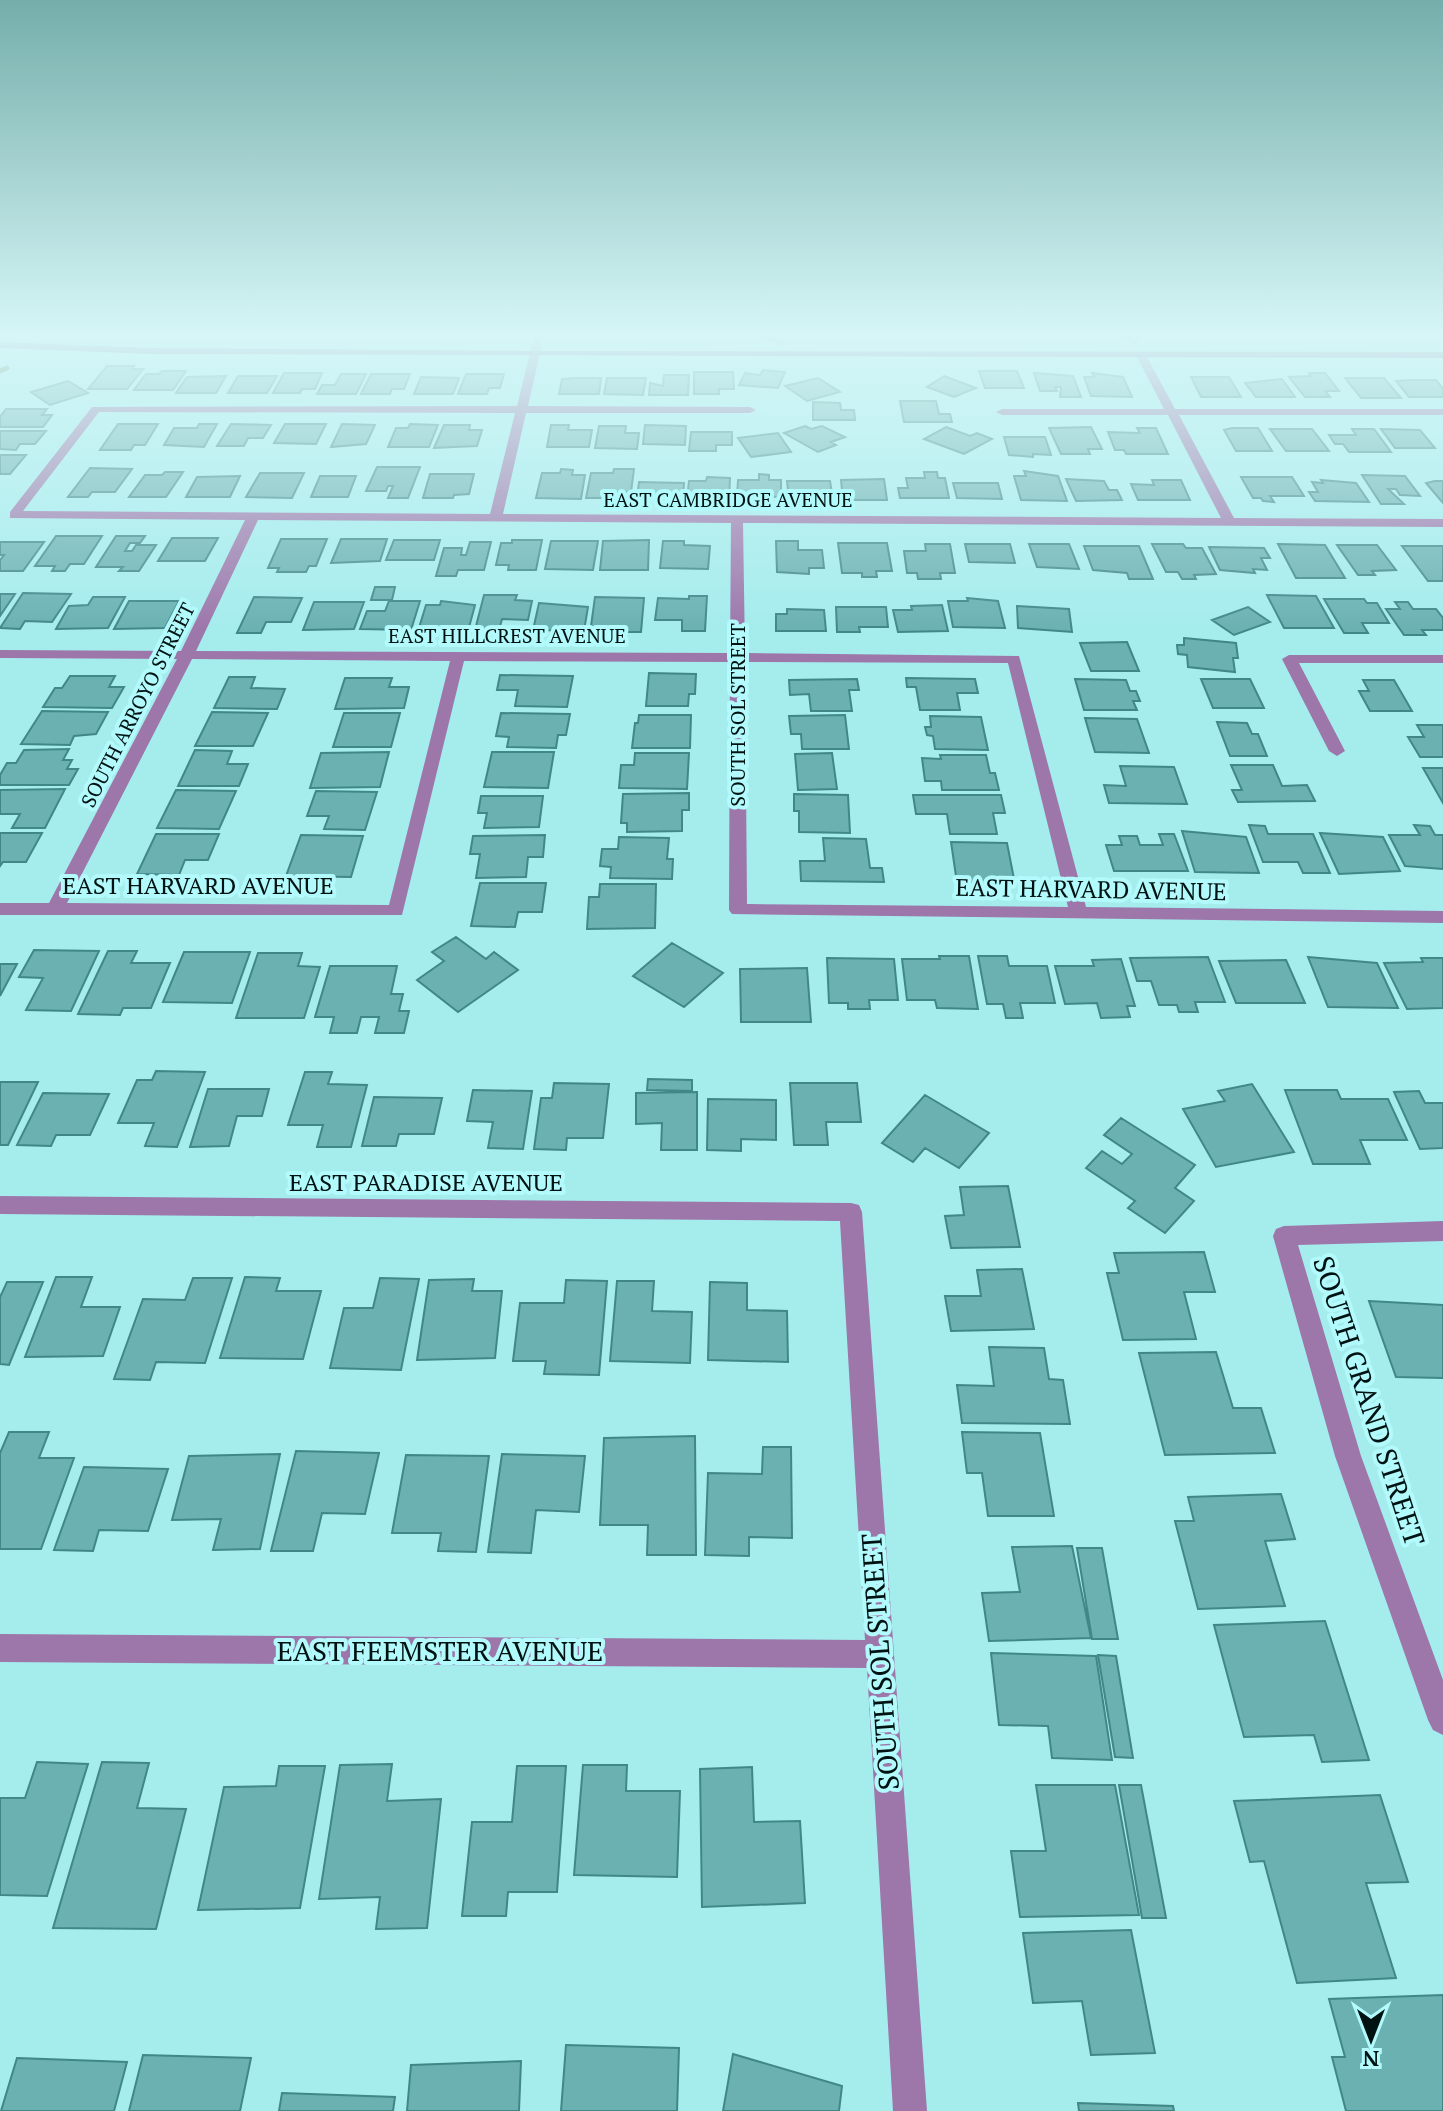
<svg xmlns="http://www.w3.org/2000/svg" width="1443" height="2111" font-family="'PT Serif',serif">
<rect width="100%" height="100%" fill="#a5eced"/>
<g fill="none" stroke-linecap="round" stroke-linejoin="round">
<path stroke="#48783b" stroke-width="5" d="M0 371 7 368"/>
</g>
<path fill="#6bb1b2" stroke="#408788" stroke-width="2" d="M107 366H134L132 369H143L127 389H88Z
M763 370 785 372 778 388 739 385 745 373 760 375Z
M162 371H186L173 390H134L146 374H159Z
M979 371H1017L1024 388H985Z
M694 372H733L734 389H719V394H694Z
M284 373H322L315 389H302L300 393H273Z
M1034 373 1073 376 1081 397H1060L1061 387H1055L1057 391H1040Z
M1092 373 1123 377 1132 397 1091 396 1084 377H1094Z
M1309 373H1325L1339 391H1325L1330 397H1305L1289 377 1311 376Z
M341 374H366L356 394H317L322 385H335Z
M371 374H410L404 389H392L390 394H361Z
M466 374H504L500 388H489L487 394H458Z
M664 375H689L688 395H649L650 383 663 386Z
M226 376 216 393H176L187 377Z
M238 376H277L267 393H228Z
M944 376 976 388 954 397 927 387Z
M421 377 459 378 453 394H414Z
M1191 377H1229L1241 397H1201Z
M576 378H601L599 394H559L562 379Z
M607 378H646L643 395 604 394Z
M818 378 840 392 807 401 785 386Z
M1345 378H1384L1401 398H1361Z
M1282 379 1295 397H1256L1245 383Z
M1412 380H1436L1443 389V397H1409L1396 381Z
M68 381 88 393 50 405 31 392Z
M900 401H936L939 414H950L952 422H904Z
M813 402 840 403 841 410H854L855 420H813Z
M6 409H47L42 415H52L43 427H0V417Z
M118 424H158L145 445H134L131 450H100Z
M199 424H217L204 447 164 445 174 428H197Z
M231 424 271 425 263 438H248L244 446H217Z
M285 424H326L316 444 274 443Z
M342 424 375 425 366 444 331 447Z
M410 424 438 425 429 447H388L396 428H408Z
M444 425H470L469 430H482L477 446 434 448Z
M551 425H569L568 430H592L589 447H547Z
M645 425 686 426 685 445 643 444Z
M599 426H626L625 433H639L637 449 595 448Z
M805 426 811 429 822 426 845 437 831 442 836 445 818 452 784 433Z
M946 427 970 436 977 433 992 439 964 454 924 439Z
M1091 427 1102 449H1088L1090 454H1061L1049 428Z
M1137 428H1156L1168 454H1126L1124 450H1115L1108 432 1140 433Z
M1232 428H1258L1272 451H1236L1224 430Z
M1270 429H1312L1329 451H1286Z
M1352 429H1374L1391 452H1349L1343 444H1335L1329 435H1356Z
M1381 429 1420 430 1435 448H1395Z
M0 431H46L35 444H20L16 450 0 449Z
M691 432H732V445H716V451H689Z
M778 433 791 452 751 457 738 438Z
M1004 437H1045L1051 455 1033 454V457L1009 455Z
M0 455H26L10 474H0Z
M377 467H420L408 498H388L393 486H388L386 491H366Z
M90 468 132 469 115 492H92L88 497H68Z
M561 469 573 470 572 475H585L581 499 536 498 542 473H560Z
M614 469H634L631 492H612L611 498H586L591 473H613Z
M1024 471 1058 476 1067 501 1021 500 1014 476H1026Z
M165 472H183L166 497H129L145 475H162Z
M924 472H937L938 478H945L949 498H900L898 488H908L906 478H925Z
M260 473H304L292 498 246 497Z
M430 474H474L469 494 454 495 453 498H423Z
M759 474 769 475V480H781V497L737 496 738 480H759Z
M1362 475 1405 476 1420 496 1400 495 1396 489H1388L1404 504H1381Z
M240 476 230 497H186L197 477Z
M320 476H356L348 497H311Z
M707 477 730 478 729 499H687L689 481H706Z
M1241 477H1292L1304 496H1270L1274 502 1263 501 1261 498H1253Z
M884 479 887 500H843L841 480Z
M1066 479 1104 481 1109 490H1117L1122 500 1076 501Z
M1152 480H1181L1190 500H1138L1131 484 1154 485Z
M1321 480 1356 483 1369 502 1315 501 1309 492H1318L1312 482 1323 483Z
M787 481H830L833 499 789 500Z
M1435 481H1443V503L1426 483Z
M639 482 684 483 683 499 637 498Z
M953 483H998L1002 499 957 498Z
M56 536H102L84 564H70L65 571H52L55 566H35Z
M116 536H145L140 543H130L125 551H132L136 545H156L139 571H119L123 567H96Z
M172 538H218L205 561H158Z
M281 539H327L316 566H309L306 572H277L279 568H268Z
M341 539H387L380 561 331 563Z
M394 540H440L434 560H386Z
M512 540H542L536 570H508L509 565H496L501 543H512Z
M649 540 648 570H600L603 541Z
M551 541H598L593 570 545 569Z
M663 541H684V545L710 546 708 569 660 568Z
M776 541H798V550H822L824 568H809V574L777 572Z
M0 542H44L23 571H0V560L4 555H0Z
M470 542H491L484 570H458L456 576H436L444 548H462L461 555H466Z
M838 543H887L892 571H876L877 577H862V573H842Z
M925 544H950L955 573H940L941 579H918L917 573H907L904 551H926Z
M965 544H1010L1015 563 969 562Z
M1029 544H1069L1079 569 1037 567Z
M1152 544H1183L1186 548H1202L1216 574 1194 575 1196 579H1182L1178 572H1166Z
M1278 544 1325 545 1345 578H1296Z
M1337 545H1377L1396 570 1372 571 1375 575H1358Z
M1084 546H1139L1153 579H1129L1127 573 1093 570Z
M1402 546H1443V581H1428Z
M1209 547 1264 548 1270 558H1261L1267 570 1253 569 1255 573 1220 570Z
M375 587H395L392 600H371Z
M23 593 71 594 52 622 25 621 20 629 0 628Z
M0 594H15L0 616Z
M484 595H517L515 600 532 601 528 620 502 619 499 630H475Z
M1267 595 1316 596 1334 628H1284Z
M689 596H707L705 631H682V620H655L658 598 689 599Z
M93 597H125L108 628 56 629 69 606 88 605Z
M254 597 302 598 291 622H266L261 633H237Z
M595 597 644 598 641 632H620V626H591Z
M967 598 998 601 1005 628 953 627 948 601H968Z
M1324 599H1364L1367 603H1377L1389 623H1362L1368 633H1344Z
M129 601H179L165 628 114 629Z
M389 601H420L411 630 360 629 367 611H385Z
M441 601 475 605 468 631H418L426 605H440Z
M314 602H364L354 629 303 630Z
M1395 602H1408L1413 609H1436L1443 618V630H1422L1426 635H1404L1386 609H1400Z
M539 603 588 607 584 631 533 630Z
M942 605 948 631 898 632 893 610H912L911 606Z
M1017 606 1069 609 1072 632 1018 628Z
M836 607H886L888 627H859L860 632H837Z
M1248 607 1270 622 1234 635 1212 620Z
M787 609 824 610 826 631H776V614H787Z
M1184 638 1236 643 1238 658H1233L1235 672 1188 667 1187 655 1178 654 1177 645H1184Z
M1127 642 1139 671H1091L1080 643Z
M649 673 696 674 695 694H689L688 706H646Z
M500 675 573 676 567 707 515 706 518 690H497Z
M70 676H115L109 687H124L112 708 43 707 55 688H62Z
M229 677H255L251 688 285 689 277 709 214 708Z
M345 678H392L389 687H409L404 708 335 709Z
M906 678 975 679 978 693H957L960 710H920L916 687H907Z
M857 679 859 690H849L852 711H811L809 694 790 695 789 680Z
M1075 679 1126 680 1130 691H1136L1140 701H1133L1137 710H1084Z
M1201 679H1250L1264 708H1213Z
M1363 680H1394L1412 711H1370L1359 691H1369Z
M42 711 108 712 96 734 74 736 70 745 21 744Z
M212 712 268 713 253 746H195Z
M344 713H400L391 747H333Z
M501 713 570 714 566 735H558L556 748 507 747 509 737 496 736Z
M639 715H691L690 748H632L635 723H638Z
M845 715 849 749H802L801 734H791L789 716Z
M930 716 981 717 988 750 935 749 933 736 927 735 925 727H931Z
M1085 718 1137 719 1149 753 1095 752Z
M1217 722 1247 723 1252 734H1258L1267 756H1230Z
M1417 725H1443V757H1420L1408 737H1424Z
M69 749 63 760H72L67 769H78L69 785H0V775L7 763H16L24 750Z
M195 750 232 751 227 764H248L239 786H178Z
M389 752 380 787 310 788 321 753Z
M492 752H554L548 788 484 787Z
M635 753H689L687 789 619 788 621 765H634Z
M832 753 837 789 798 790 795 754Z
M940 755H986L990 773H995L999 790H942L941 781H925L922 758 941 759Z
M1231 765H1273L1282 786 1307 785 1315 801 1238 802 1232 790H1242Z
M1120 766 1174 767 1187 804 1109 803 1104 785 1126 786Z
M1423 768H1443V803Z
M65 789 45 828H12L20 814H0V790Z
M176 790 236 791 219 829 157 828Z
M316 791 377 792 365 830 324 829 329 816H307Z
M689 793V810H682V831L627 832V823H621L623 794Z
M794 794 848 795 850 833 799 832V811H794Z
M913 795H1001L1005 813H993L997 834H950L947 814H916Z
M481 796H543L539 827 484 828 487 813H478Z
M1249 825 1265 826 1268 834H1313L1330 873H1303L1298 862H1263Z
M1414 825 1430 826 1435 835H1443V869L1405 866 1389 835H1420Z
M1182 831 1246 837 1259 873 1195 872Z
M0 833H42L26 862H3L0 866Z
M1320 833 1383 837 1400 871 1339 874Z
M156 834H219L208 860H185L179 875 137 874Z
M1159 834H1174L1188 871H1114L1106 845H1122L1119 836H1137L1140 845H1163Z
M301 835 363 836 351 877 286 876Z
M545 835 543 857H528L526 877 476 878 480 854H470L473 836Z
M619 837 669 838 667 859H673L672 879 610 878 611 867 600 866 602 849H618Z
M823 838 866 839 870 868H882L884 882 801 881 800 861H825Z
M951 842 1007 843 1015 884 957 883Z
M480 883H546L542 912H518L515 927 471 926Z
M600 884H656L655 928 587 929 589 897H599Z
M456 937 486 959 494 952 518 970 458 1012 417 980 444 961 432 952Z
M672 943 723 973 684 1007 633 976Z
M34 950 99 951 71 1011 26 1010 43 978 19 977Z
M108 951H137L131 963H170L151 1008H123L120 1015 78 1014Z
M184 952H250L232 1003 163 1002Z
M258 953H302L298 966 320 967 304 1018H236Z
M939 956H969L978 1009 937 1008 935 1000H907L902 959H940Z
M978 956H1007L1009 966H1047L1055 1003H1020L1023 1018H1006L1003 1004H987Z
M1208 957 1225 1002H1195L1198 1012H1179L1177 1005H1159L1151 981H1137L1130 958Z
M1308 957 1377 963 1398 1008 1328 1007Z
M827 958 894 959 898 1000H869L870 1009H848V1003H829Z
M1421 958H1443V1008L1407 1009 1384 963 1423 962Z
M1121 959 1135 1006H1127L1130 1017 1101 1018 1097 1003 1065 1004 1055 966H1094L1092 960Z
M1286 960 1305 1003H1236L1219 961Z
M0 964H17L0 996Z
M330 966H397L391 994H403L399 1011H409L404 1033H375L379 1017H361L357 1033H330L334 1017H315Z
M807 968 811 1022H741L740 969Z
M156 1071 205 1072 177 1147 145 1146 154 1123H118L137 1080H152Z
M305 1072H332L328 1084 367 1085 351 1147H317L323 1125H288Z
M648 1079 692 1080V1091L647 1090Z
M0 1082H38L8 1145H0Z
M554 1083 609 1084 603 1138H567L566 1150 534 1149 541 1098H552Z
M790 1083H857L861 1122H826L828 1145H794Z
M1252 1084 1294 1152 1216 1167 1183 1109 1225 1101 1218 1091Z
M208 1089H269L262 1116H237L229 1146 190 1147Z
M473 1090 532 1091 523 1149 488 1148 493 1122 467 1121Z
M1285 1090H1337L1341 1099H1388L1407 1140H1360L1370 1164H1313Z
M1419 1091 1425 1103H1443V1148L1420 1149 1394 1092Z
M697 1092V1150H661L662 1123 636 1124V1093Z
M43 1093 109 1094 90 1135H56L51 1146 17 1145Z
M925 1095 989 1133 959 1168 925 1148 913 1162 882 1143Z
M374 1097 442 1098 434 1134H399L396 1146H362Z
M708 1099 776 1100V1140L741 1139V1151L707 1150Z
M1121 1118 1195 1165 1175 1188 1194 1201 1165 1233 1128 1208 1135 1201 1086 1168 1102 1151 1122 1164 1132 1154 1104 1135Z
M1008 1186 1020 1247 951 1248 945 1216 964 1215 960 1187Z
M1204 1252 1215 1292H1184L1196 1339 1123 1340 1107 1273H1119L1114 1253Z
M1022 1269 1034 1329 951 1331 945 1296H981L977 1270Z
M56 1277H92L81 1307H120L103 1356 25 1357Z
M245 1277 280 1278 276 1291H321L303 1359 220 1358Z
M193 1278H232L205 1363 156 1362 150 1380 114 1379 143 1299 185 1300Z
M380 1278 419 1279 401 1370 330 1368 344 1308H373Z
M474 1279 472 1291H502L495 1358 417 1360 429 1280Z
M566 1280 607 1281 599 1375 544 1374 546 1361H513L520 1303H564Z
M617 1281H654L652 1311 692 1312 690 1363 610 1361Z
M7 1282H43L9 1365 0 1364V1297Z
M710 1282 747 1283V1310L787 1311 788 1362 708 1360Z
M1369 1301 1443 1305V1378L1396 1377Z
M989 1347 1044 1348 1049 1379 1063 1380 1070 1424 962 1423 957 1385 994 1386Z
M1216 1352 1233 1408H1261L1275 1453 1165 1455 1139 1353Z
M9 1432H49L39 1458H74L41 1549H0V1453Z
M962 1432 1040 1433 1054 1516H988L982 1473H967Z
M695 1436 696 1555H647L648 1525H600L604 1438Z
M763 1447H791L792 1538 749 1537V1556L705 1555 708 1473 762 1474Z
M296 1451 379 1453 365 1514 322 1513 313 1551H271Z
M280 1454 260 1549 213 1550 221 1519 172 1520 189 1456Z
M502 1454 585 1456 579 1512 536 1510 531 1553 488 1552Z
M406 1455 489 1456 476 1552 438 1551 441 1533H392Z
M84 1467 168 1469 148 1531 99 1530 93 1551 54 1550Z
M1281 1494 1295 1539 1265 1541 1285 1606 1198 1609 1175 1521H1194L1188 1497Z
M1072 1546 1091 1638 989 1641 982 1593 1020 1592 1012 1547Z
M1077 1548H1102L1118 1639H1092Z
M1325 1621 1369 1760 1322 1762 1314 1735 1244 1737 1214 1625Z
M991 1653 1096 1656 1112 1760 1052 1758 1048 1726 999 1725Z
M1098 1655 1116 1656 1133 1758 1115 1757Z
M37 1762 88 1764 47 1896 0 1895V1798H25Z
M102 1762 149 1763 137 1808 186 1809 156 1929 53 1928Z
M392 1764 387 1801 441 1799 427 1928 376 1929 380 1897 319 1899 340 1765Z
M583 1765H627L626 1791H680L677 1877 574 1875Z
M279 1766H325L300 1908 198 1910 224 1787 276 1786Z
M517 1766H566L557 1892H508L506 1916H462L472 1822H512Z
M752 1767 754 1822 800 1821 805 1903 702 1907 700 1769Z
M1036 1785H1115L1139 1915 1020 1917 1011 1851H1046Z
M1119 1785H1141L1166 1918H1142Z
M1380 1795 1408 1882 1366 1883 1396 1978 1297 1983 1264 1861 1250 1862 1234 1801Z
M1131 1930 1155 2053 1091 2055 1082 2001 1033 2003 1023 1933Z
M1443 1995V2111H1346L1332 2057H1345L1329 1999Z
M566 2045 679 2048 677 2111H561Z
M733 2054 842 2086 839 2111H723Z
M143 2055 251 2058 240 2111H129Z
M17 2058 127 2062 114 2111H1Z
M521 2061 519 2111H407L411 2065Z
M282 2093 395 2097 393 2111H279Z
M1078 2103 1173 2106 1174 2111H1079Z"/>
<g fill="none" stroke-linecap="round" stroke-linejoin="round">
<path fill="#9d76aa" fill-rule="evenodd" d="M535 336H545L540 347 532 345Z
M763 336H774L788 344 780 346Z"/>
<path fill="#9d76aa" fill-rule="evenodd" d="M1121 336H1143L1134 345Z
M537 342 542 345 528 406 750 407 756 410 750 413H526L503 514 1221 518 1168 415H1002L996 412 1002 409H1164L1136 355 1141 352 1146 355 1175 409H1443V415H1179L1234 518 1443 519V527L743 523 745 653 1019 656 1086 907 1443 911V923L732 914 729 910 730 662 464 661 402 915H0V903H49L177 659 0 658V650L181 651 245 520 10 518V512L92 407 517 406 532 345ZM99 412 515 413 490 514 23 511ZM258 520 731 523 730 653 196 651ZM192 659 450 661 389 905 67 903ZM745 662 1008 663 1068 907 747 904Z
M1289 655H1443V663H1299L1345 751 1337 756 1329 751 1282 659Z
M0 1196 851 1203 859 1205 862 1212 927 2111H893L867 1668 0 1662V1634L865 1640 840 1221 0 1214Z
M1443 1221V1241L1298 1245 1361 1456 1443 1680V1735L1433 1730 1428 1720 1335 1456 1273 1236 1276 1229 1284 1226Z"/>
<path fill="#7c428f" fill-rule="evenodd" d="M0 342 152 348 535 351 1443 352V358L152 354 0 348Z"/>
</g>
<linearGradient id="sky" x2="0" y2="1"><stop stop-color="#74aeaa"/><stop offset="0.53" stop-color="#d6f6f7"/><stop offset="1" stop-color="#d6f6f7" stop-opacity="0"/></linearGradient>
<rect width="1443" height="631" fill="url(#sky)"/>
<g text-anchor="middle" stroke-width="8" stroke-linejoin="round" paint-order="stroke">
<g font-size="20" fill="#001212" stroke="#b2fafb">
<text x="728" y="507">EAST CAMBRIDGE AVENUE</text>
<text x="507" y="643">EAST HILLCREST AVENUE</text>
<text transform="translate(138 705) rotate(-63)" y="7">SOUTH ARROYO STREET</text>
<text transform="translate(738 715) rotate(-90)" y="7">SOUTH SOL STREET</text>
</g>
<g font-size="24" fill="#001212" stroke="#b2fafb">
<text x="198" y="894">EAST HARVARD AVENUE</text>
<text transform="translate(1091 890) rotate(1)" y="8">EAST HARVARD AVENUE</text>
<text x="426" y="1191">EAST PARADISE AVENUE</text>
</g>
<g font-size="28" fill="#001212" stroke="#b2fafb">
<text transform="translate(1369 1401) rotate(72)" y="10">SOUTH GRAND STREET</text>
<text x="440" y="1661">EAST FEEMSTER AVENUE</text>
<text transform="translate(880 1662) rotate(-94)" y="10">SOUTH SOL STREET</text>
</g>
</g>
<g transform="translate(1371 2039) rotate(180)" stroke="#b2fafb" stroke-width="6" paint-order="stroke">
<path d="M0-6L14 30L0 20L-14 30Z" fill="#001212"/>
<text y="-12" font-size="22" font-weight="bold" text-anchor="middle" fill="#001212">N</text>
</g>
</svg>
